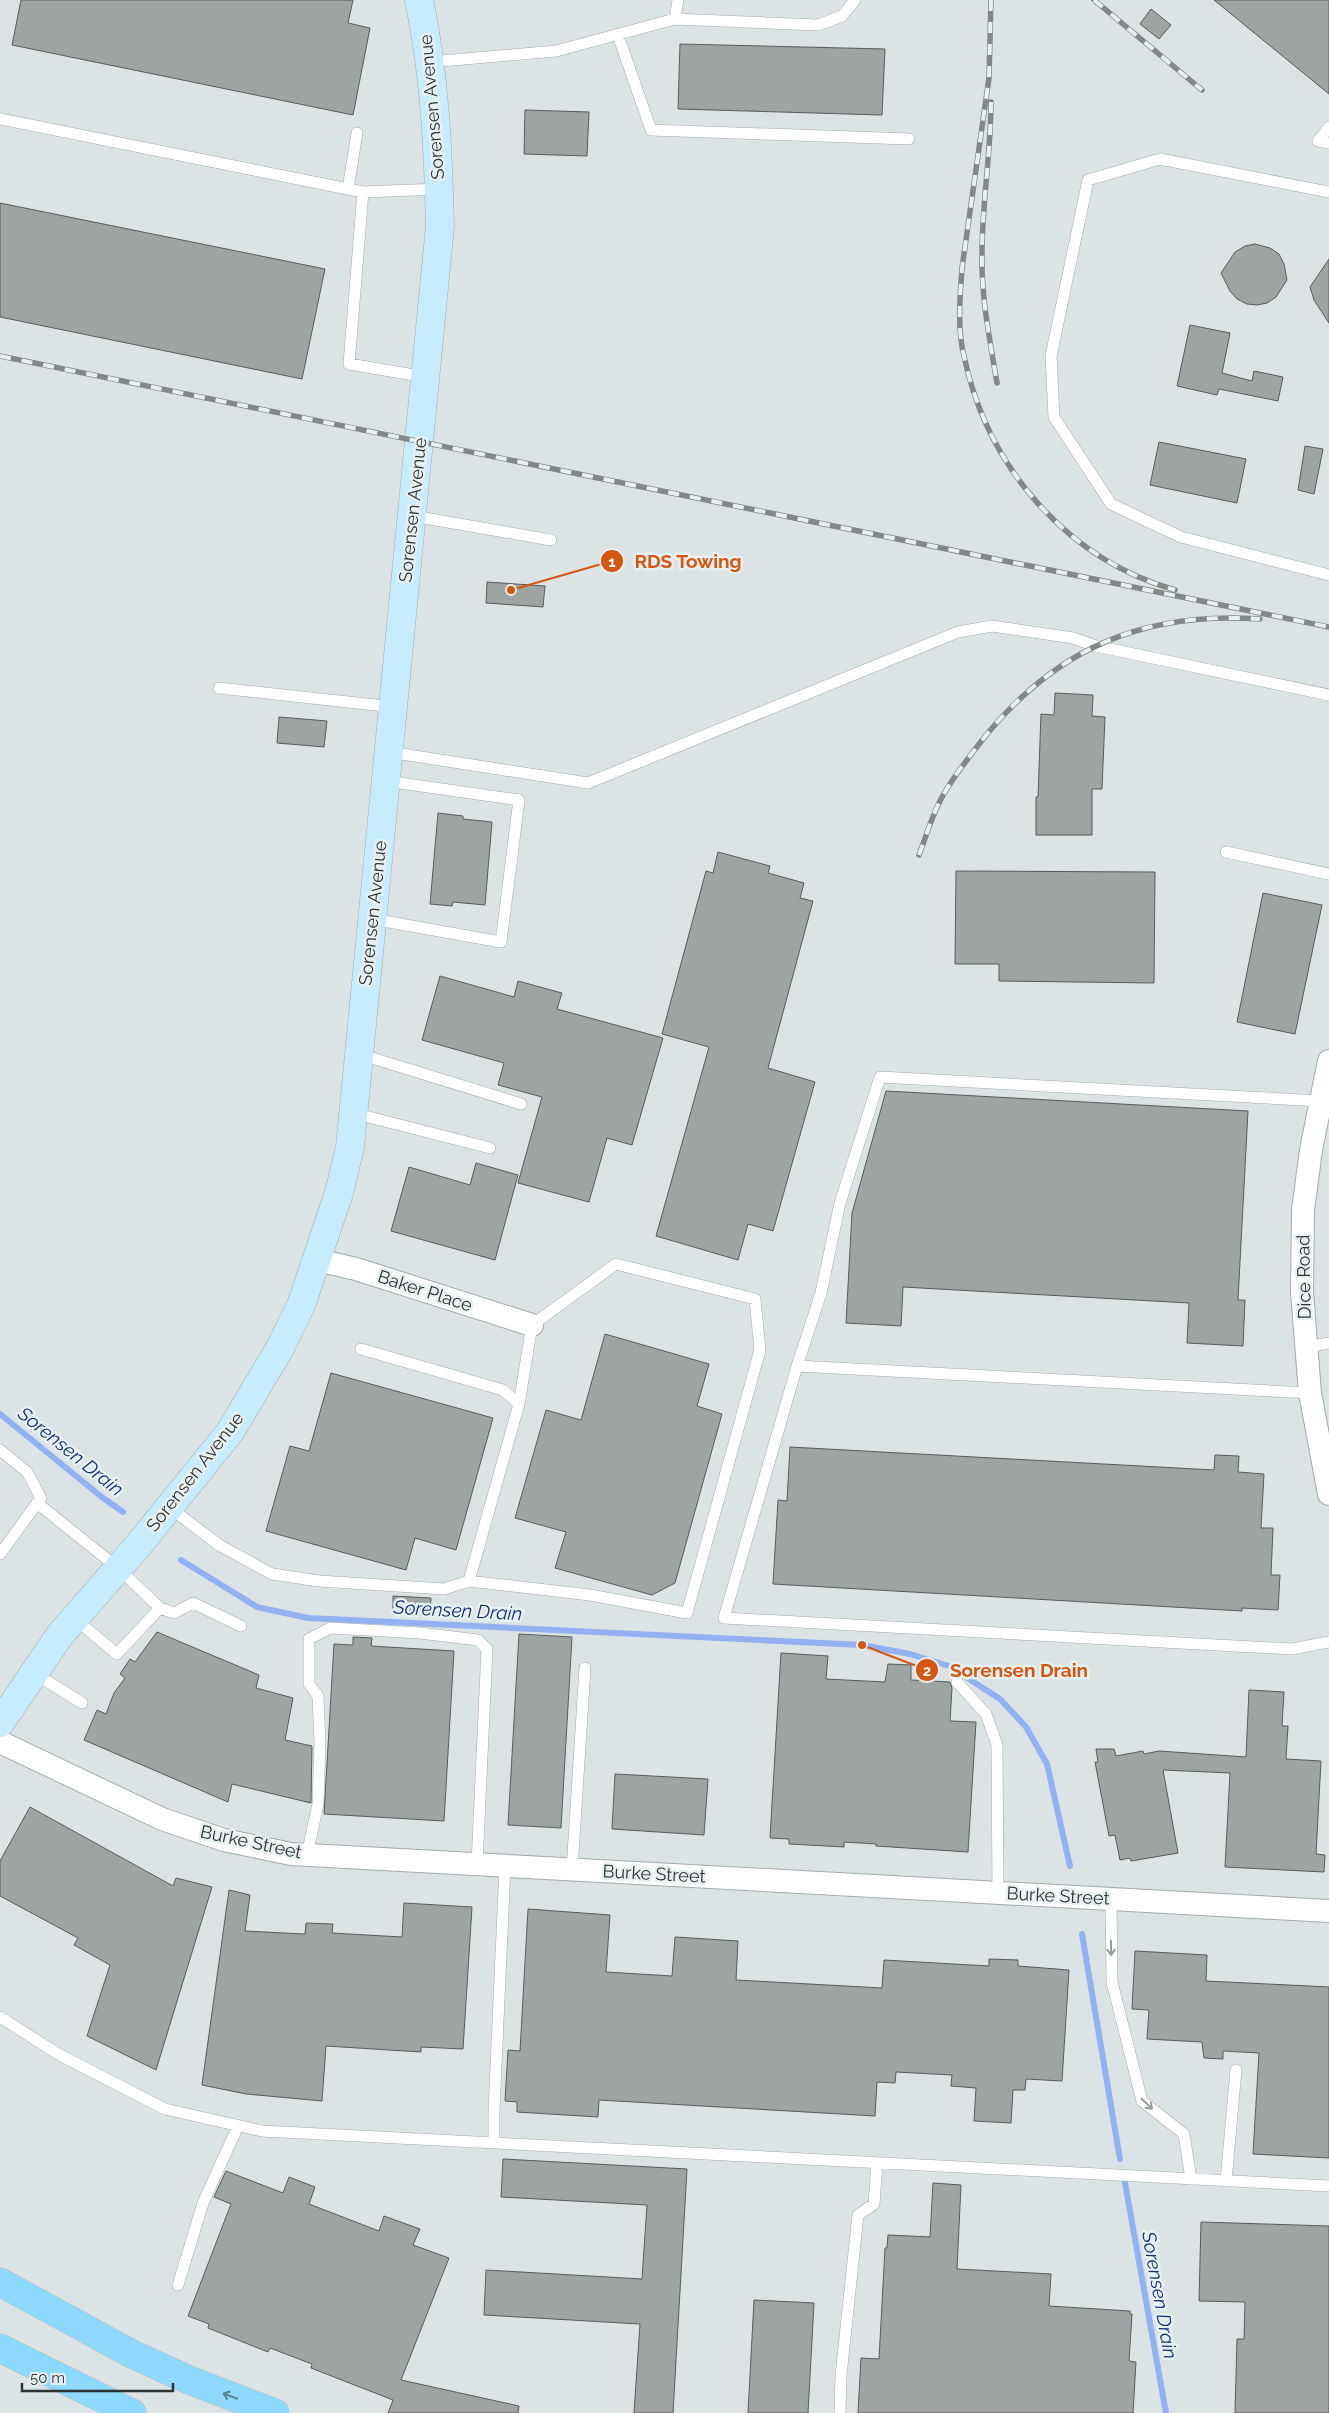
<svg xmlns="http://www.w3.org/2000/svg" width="1329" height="2413" font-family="Raleway,sans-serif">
<rect width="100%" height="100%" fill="#dbe3e4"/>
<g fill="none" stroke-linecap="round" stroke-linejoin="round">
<path stroke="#92b1f2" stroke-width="6" d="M0 1414 103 1498 123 1512
M181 1560 257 1607 308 1618 862 1645 910 1654 949 1666 1000 1699 1026 1727 1047 1764 1070 1866
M1082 1934 1120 2159
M1125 2183 1166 2413"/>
</g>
<path fill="#9da4a1" stroke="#555c59" d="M21 0H353L348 23 370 28 353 115 12 45Z
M1214 0H1329V94Z
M1151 9 1171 25 1159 39 1140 24Z
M680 44 885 49 882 115 678 109Z
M525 110 589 112 587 156 524 154Z
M0 203 325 269 302 379 0 317Z
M1255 244 1270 248 1279 254 1284 264 1287 280 1276 297 1267 303 1257 305 1247 304 1237 299 1230 291 1221 273 1235 252 1245 246Z
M1329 259V323L1314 300 1310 287Z
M1190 325 1230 333 1222 373 1252 381 1254 371 1283 377 1278 401 1219 389 1217 395 1177 386Z
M1159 442 1246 459 1237 503 1150 485Z
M1305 446 1323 449 1314 494 1298 490Z
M487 582 545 586 543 607 486 603Z
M1055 693 1093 695 1092 716 1105 717 1102 789H1092V835H1036V797H1038L1041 714 1054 715Z
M279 717 327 721 324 747 277 743Z
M438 813 463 816V819L492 822 485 905 453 902 452 906 430 904Z
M718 852 770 866 768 873 804 883 800 898 813 901 768 1068 815 1082 773 1231 748 1224 738 1260 656 1236 709 1047 662 1034 706 871 713 873Z
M956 871 1155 872 1154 983 999 981V964H955Z
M1263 893 1322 905 1295 1034 1237 1022Z
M440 976 514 997 518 981 562 993 557 1009 663 1038 632 1145 607 1138 589 1202 518 1183 542 1097 498 1085 504 1063 422 1040Z
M886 1091 1248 1111 1238 1300H1245L1243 1346 1187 1343 1189 1303 903 1287 901 1326 846 1323 852 1213Z
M476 1163 518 1175 495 1260 391 1231 409 1167 470 1185Z
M605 1334 709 1364 697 1406 722 1414 675 1583 652 1595 555 1568 566 1532 515 1518 546 1410 581 1420Z
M331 1373 493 1418 456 1550 415 1538 406 1570 266 1531 290 1446 309 1451Z
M790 1447 1214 1470 1215 1455 1239 1456 1238 1472 1264 1474 1261 1528H1273L1271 1575H1280L1278 1610 1242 1608V1611L773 1584 778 1500 787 1501Z
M393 1596 431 1598 430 1614 393 1612Z
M157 1632 259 1675 256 1688 293 1698 285 1740 312 1746 311 1803 232 1784 228 1802 84 1740 97 1710 106 1714 114 1693 125 1678 120 1674 130 1659 135 1662Z
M519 1634 572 1637 561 1828 508 1825Z
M353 1637 372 1638 371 1646 454 1651 444 1821 324 1814 334 1644 353 1645Z
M781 1653 828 1656 826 1679 885 1682 888 1664 911 1665V1680L950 1682 952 1688 950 1721 976 1722 968 1852 876 1846V1844L844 1842V1847L789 1844V1839L770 1838Z
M1249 1690 1284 1692 1282 1726H1288L1286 1759 1321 1761 1316 1854 1325 1855 1324 1872 1225 1867 1230 1773 1163 1770 1178 1853 1131 1861 1130 1858 1120 1860 1115 1835 1109 1836 1095 1762H1098L1096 1749H1114L1116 1756 1143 1751 1144 1754 1159 1751 1246 1757Z
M615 1774 708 1779 704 1835 612 1829Z
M30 1807 173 1886 176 1878 212 1887 156 2070 87 2036 110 1965 74 1945 78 1938 0 1896V1861Z
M229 1890 250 1895 245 1931 305 1934 306 1923 333 1924 332 1933 402 1937 404 1903 472 1907 463 2049 421 2047V2052L326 2046 322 2101 246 2094 202 2085Z
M528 1909 610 1915 606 1972 672 1976 675 1937 738 1941 736 1980 882 1988 884 1960 989 1966V1959L1018 1960V1966L1069 1970 1062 2081 1026 2079 1025 2090H1013L1011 2123 974 2121 976 2088 951 2086 952 2075 896 2072 895 2083 877 2082 875 2116 599 2100 598 2117 517 2112V2102L505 2101 508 2050 520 2051Z
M1135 1951 1207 1955 1206 1981 1329 1987V2158L1253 2154 1259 2053 1223 2051V2059L1204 2058 1202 2042 1147 2039 1149 2010 1132 2009Z
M503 2159 687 2169 673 2413H634L640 2324 484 2315 486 2270 642 2279 647 2205 501 2197Z
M226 2171 283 2193 289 2177 315 2187 309 2204 379 2231 384 2216 420 2229 413 2245 449 2258 401 2380 519 2406 518 2413H388L393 2400 311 2368 312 2364 270 2348 268 2352 208 2328 209 2324 188 2316 231 2204 214 2197Z
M933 2183 961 2185 957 2269 1051 2274 1049 2306 1130 2311V2314H1132L1129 2361 1136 2362 1133 2413H858L861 2358 879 2359 885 2248H887L888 2235 930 2237Z
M1201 2222 1329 2226V2413H1235L1237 2339H1244L1245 2302 1199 2301Z
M754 2300 814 2303 808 2413H748Z"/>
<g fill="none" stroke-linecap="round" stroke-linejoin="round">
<g stroke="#a2aaaa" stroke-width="12">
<path id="lane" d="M675 19 678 0
M618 35 651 130 909 139
M430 62 556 51 675 19 818 25 842 16 855 0
M0 119 363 192 439 189
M1329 127 1318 141 1329 143
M348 189 357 133
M363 192 349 364 426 377
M1329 192 1160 159 1088 180 1051 356 1054 417 1111 504 1181 537 1329 575
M413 516 551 540
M219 688 394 707
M389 752 588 783 958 632 992 626 1073 638 1096 646 1329 695
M1226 852 1329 874
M372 919 501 942 519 800 386 781
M359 1054 521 1104
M1321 1101 880 1077 840 1203 821 1293 797 1366 724 1618 1292 1649 1329 1642
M353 1113 490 1148
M1307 1347 1329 1343
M361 1349 503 1390 519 1404
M797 1366 1310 1393
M0 1450 27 1472 41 1498 0 1554
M37 1503 118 1568 160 1608 174 1613 193 1603 241 1626
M169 1507 219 1545 272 1574 319 1581 444 1589 469 1581 519 1404 532 1325 616 1264 755 1299 760 1350 687 1613 590 1595 469 1581
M74 1618 117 1654 160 1608
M34 1673 82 1703
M957 1682 986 1714 997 1745 998 1893
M307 1855 318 1804 320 1743 318 1696 309 1684V1639L330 1628 420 1633 478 1640 487 1649 477 1864
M572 1870 585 1668
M1111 1899 1112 1982 1142 2101 1184 2134 1191 2179
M0 2017 58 2054 165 2109 262 2131 1329 2186
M494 2143V2111L505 1866
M1226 2181 1236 2070
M178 2285 203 2203 238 2126
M840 2413 841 2375 858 2215 874 2204 877 2163"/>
</g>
<g stroke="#a2aaaa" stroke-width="24">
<path id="street" d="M1329 1061 1311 1150 1303 1210 1302 1292 1310 1393 1329 1494
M317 1260 356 1269 532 1325
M0 1742 162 1819 224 1840 291 1854 1329 1911"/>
</g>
<g stroke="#a2aaaa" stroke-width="29">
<path id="secondary" d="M0 1723 60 1635 141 1542 230 1432 280 1348 301 1305 339 1193 350 1147 440 226C438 150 435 75 419 0"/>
</g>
<g stroke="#bcbdbd" stroke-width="29">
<path id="primary" d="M0 2282 130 2353 189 2380 275 2413
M0 2348 132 2413"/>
</g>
<use href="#lane" stroke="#fff" stroke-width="11"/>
<use href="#street" stroke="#fff" stroke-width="22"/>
<use href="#secondary" stroke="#c6ecfe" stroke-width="28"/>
<use href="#primary" stroke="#8ddafe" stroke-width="28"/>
<g stroke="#828888" stroke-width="5.5">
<path id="rail" d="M991 0 989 78 962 268C960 297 957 328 964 356 987 466 1066 559 1175 590
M1094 0 1202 90
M991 102C991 153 982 203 982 254 981 297 990 341 997 383
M0 356 1329 627
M919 855C927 834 933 811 945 792 956 773 970 756 983 739 1056 648 1144 611 1260 619"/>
</g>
<use href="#rail" stroke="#e8f1f1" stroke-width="4" stroke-dasharray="11" stroke-linecap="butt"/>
</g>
<defs><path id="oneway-shaft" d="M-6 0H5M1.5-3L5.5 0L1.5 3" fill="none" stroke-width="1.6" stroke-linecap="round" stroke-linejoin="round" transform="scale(1.25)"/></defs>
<g stroke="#979898">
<use href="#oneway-shaft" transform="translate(1111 1948) rotate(89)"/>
<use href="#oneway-shaft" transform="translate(1147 2104) rotate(44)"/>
</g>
<use stroke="#597e8e" href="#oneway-shaft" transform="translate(230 2396) rotate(-159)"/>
<g text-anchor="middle" stroke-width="5" stroke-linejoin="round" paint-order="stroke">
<g font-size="18" fill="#2f3232" stroke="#e8f1f1">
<text transform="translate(432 107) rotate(-95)" y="6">Sorensen Avenue</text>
<text transform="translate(413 510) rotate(-84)" y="6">Sorensen Avenue</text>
<text transform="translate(373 913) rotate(-84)" y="6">Sorensen Avenue</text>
<text transform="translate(1304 1277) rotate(-91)" y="6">Dice Road</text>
<text transform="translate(425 1291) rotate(18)" y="6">Baker Place</text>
<text transform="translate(195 1472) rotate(-52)" y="6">Sorensen Avenue</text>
<text transform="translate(251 1842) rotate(12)" y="6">Burke Street</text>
<text transform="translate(654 1874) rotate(3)" y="6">Burke Street</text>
<text transform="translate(1058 1896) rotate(3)" y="6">Burke Street</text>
</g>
<g font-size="19" font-style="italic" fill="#122f78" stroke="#e8f1f1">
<text transform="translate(71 1451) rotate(39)" y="7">Sorensen Drain</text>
<text transform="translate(458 1610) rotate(3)" y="7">Sorensen Drain</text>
<text transform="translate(1160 2295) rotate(80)" y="7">Sorensen Drain</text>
</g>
</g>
<path fill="none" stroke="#d65510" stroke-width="2" d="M511 590L612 561M862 1645L927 1670"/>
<g fill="#d65510" stroke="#e8f1f1" stroke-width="2">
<circle cx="511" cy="590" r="5"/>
<circle cx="862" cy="1645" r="5"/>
<circle cx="612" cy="561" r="12"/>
<circle cx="927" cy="1670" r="12"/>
</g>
<g font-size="15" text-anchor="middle" font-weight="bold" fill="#fff">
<text x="612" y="567">1</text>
<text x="927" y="1676">2</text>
</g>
<g font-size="19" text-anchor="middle" font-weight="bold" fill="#d65510" stroke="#e8f1f1" stroke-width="5" stroke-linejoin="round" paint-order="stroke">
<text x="688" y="568">RDS Towing</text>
<text x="1019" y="1677">Sorensen Drain</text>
</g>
<path d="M22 2383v8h151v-8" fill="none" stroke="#2f3232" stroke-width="2.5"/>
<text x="30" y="2383" font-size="15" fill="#2f3232" stroke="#e8f1f1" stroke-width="4" paint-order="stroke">50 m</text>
</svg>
